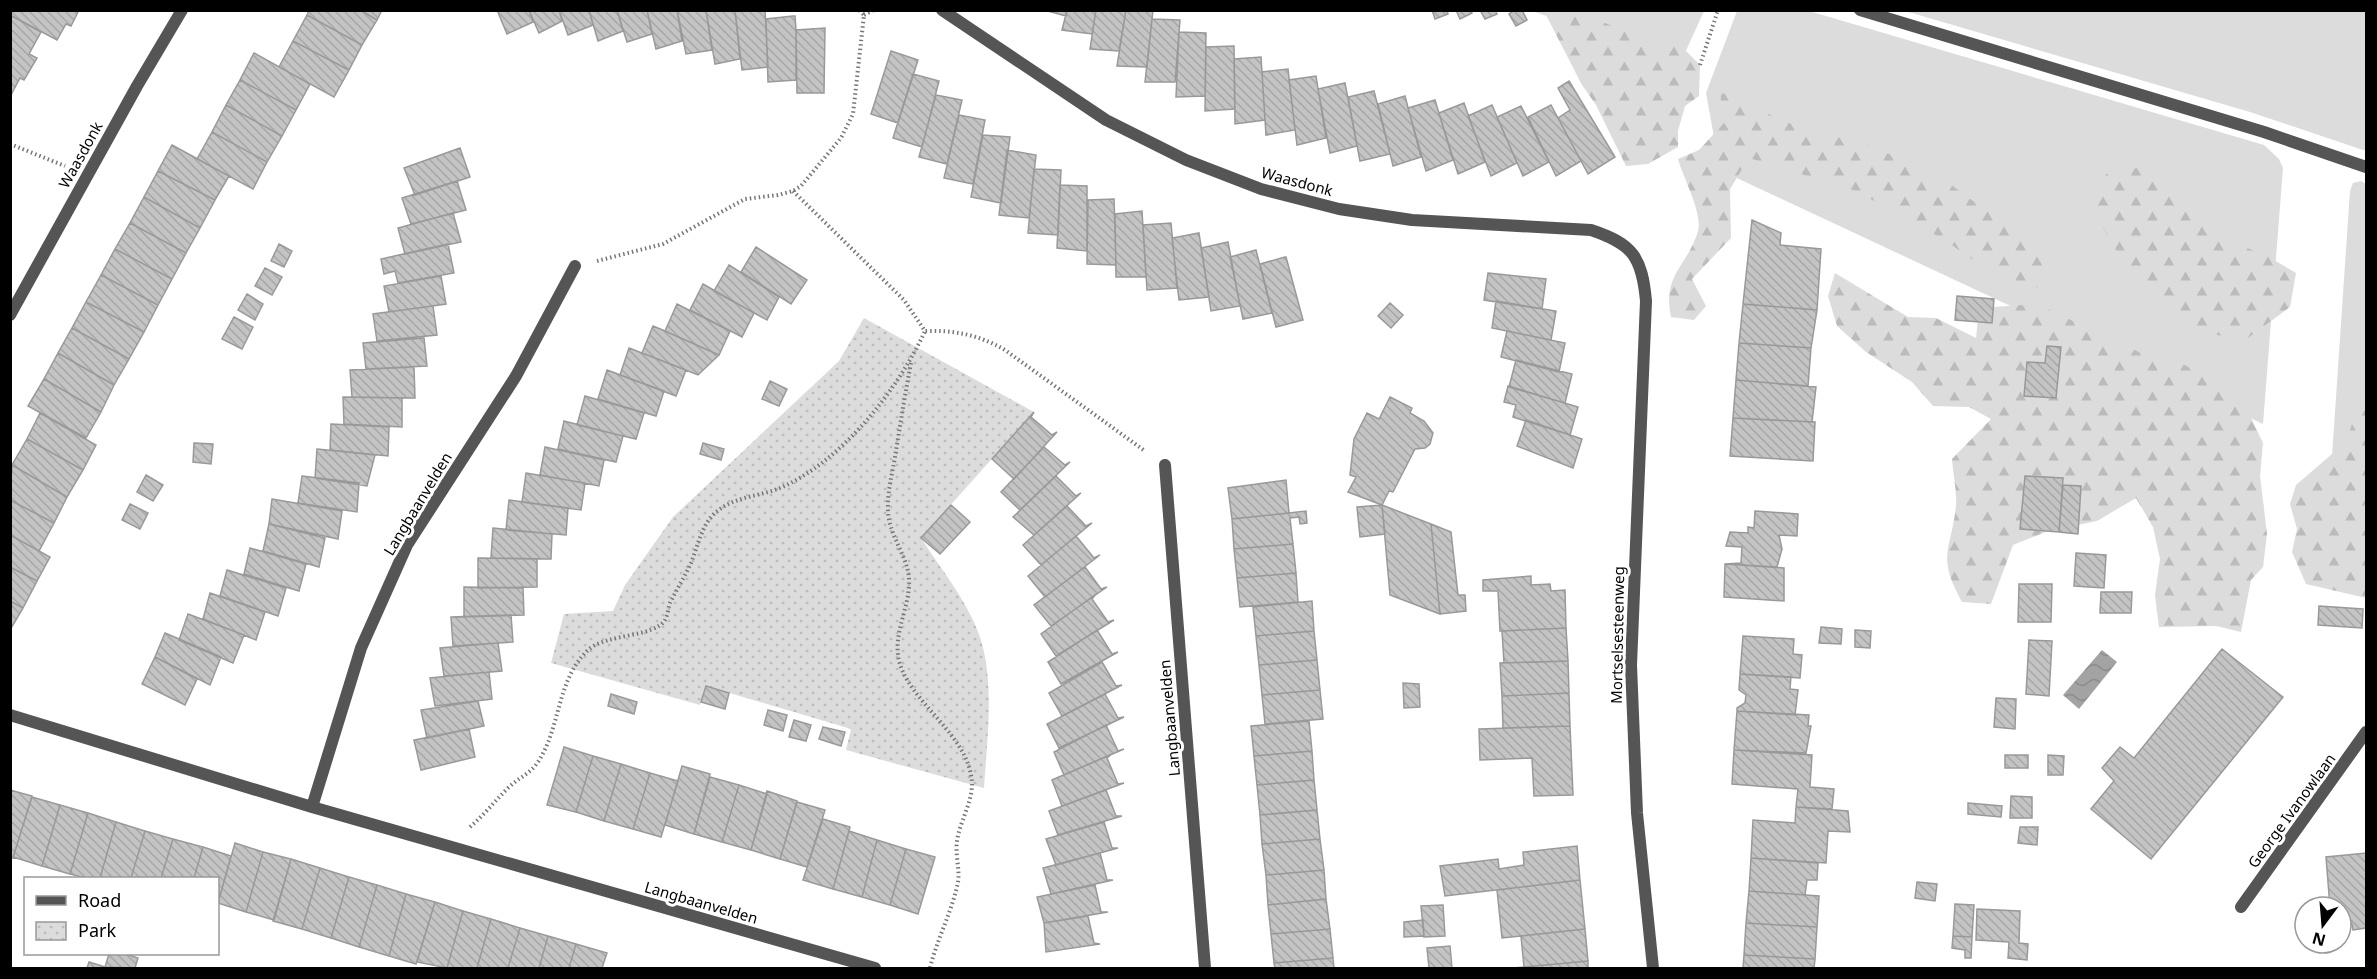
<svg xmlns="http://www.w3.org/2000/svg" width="2377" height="979" font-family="'Noto Sans',sans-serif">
<defs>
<pattern id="forest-firs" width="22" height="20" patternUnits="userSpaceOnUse" patternTransform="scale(1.5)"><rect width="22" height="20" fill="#dcdcdc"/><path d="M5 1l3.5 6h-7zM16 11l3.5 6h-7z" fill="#bbb"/></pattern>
<pattern id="park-dots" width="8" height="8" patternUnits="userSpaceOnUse" patternTransform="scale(1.5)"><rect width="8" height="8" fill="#dcdcdc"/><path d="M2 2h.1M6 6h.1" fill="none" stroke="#bbb" stroke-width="1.8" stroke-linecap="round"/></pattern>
<pattern id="water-waves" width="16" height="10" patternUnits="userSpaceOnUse" patternTransform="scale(1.5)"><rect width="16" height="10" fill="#a3a3a3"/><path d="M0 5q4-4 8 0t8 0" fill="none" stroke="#8b8b8b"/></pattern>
<pattern id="building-back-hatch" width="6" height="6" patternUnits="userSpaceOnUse" patternTransform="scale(1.5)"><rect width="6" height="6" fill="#c4c4c4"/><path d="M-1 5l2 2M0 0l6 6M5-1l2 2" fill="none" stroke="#a7a7a7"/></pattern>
</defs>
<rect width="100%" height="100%" fill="#fff"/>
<path fill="#dcdcdc" d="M1533 11H1704L1679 66Z
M1737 11H1809L2264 145 2279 159 2283 168 2263 424 1709 165 1718 159 1706 93Z
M1905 11H2366V151L2250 112Z
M2361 181 2366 184V472L2332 456 2350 191 2353 183Z"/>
<path fill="url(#forest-firs)" d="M1550 11H1574L1654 42 1682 47 1700 65 1699 96 1685 106 1678 131V147L1648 164 1626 166 1596 105 1582 85 1546 15Z
M1721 93 1737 96 1760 110 1796 126 1877 148 1950 184 2014 231 2050 269 2048 290 2002 280 1943 239 1856 191 1749 158 1730 189 1731 238 1692 279 1706 306 1694 320 1671 317C1662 274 1688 266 1698 231 1703 214 1683 177 1678 159L1699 150 1724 123 1720 113Z
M2142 167 2204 212 2220 237 2267 256 2296 273 2290 307 2248 338C2231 336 2209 336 2193 329 2140 308 2121 255 2093 210L2106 174Z
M1835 273 1908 317 1936 318 1976 338 1979 308 2037 304 2158 361 2185 365 2243 401 2263 443 2260 476 2267 534 2263 567 2251 580 2241 632 2216 626 2159 627 2155 595 2160 559 2153 527 2136 498 2097 521 2048 531 2013 545 1991 604 1962 602C1936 555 1951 552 1956 506 1957 491 1953 474 1952 459L1991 419 1969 407 1933 406 1912 382 1866 352 1837 326 1828 296Z
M2366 382V598L2306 584 2292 552 2297 529 2290 504 2296 485 2346 442Z"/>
<path fill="url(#park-dots)" d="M864 318 1034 412 921 538C941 569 968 602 980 637 995 684 987 739 984 788L846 750 851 729 706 686 700 705 551 663 564 614 613 611 625 585 673 517 839 361Z"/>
<path fill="url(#water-waves)" d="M2102 650 2117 662 2079 709 2063 695Z"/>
<path fill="url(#building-back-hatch)" stroke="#999" stroke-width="1.5" d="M10 10H79L71 26 66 24 57 40 10 15Z
M309 10H360L377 20 362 45 307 15Z
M360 10H382L377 20Z
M497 10H529L533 22 507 34Z
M529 10H559L562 21 539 33Z
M559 10H589L593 25 568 35Z
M589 10H617L623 31 598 41Z
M617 10H647L652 34 627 42Z
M647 10H677L682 41 656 49Z
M677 10H706L712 50 686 54Z
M706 10H735L740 59 715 64Z
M735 10H765L768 67 742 70Z
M1044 10H1067L1066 16Z
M1067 10H1096L1092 34 1062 30Z
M1096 10H1126L1119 51 1090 49Z
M1126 10H1153L1147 67 1117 66Z
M1432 10H1447L1448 14 1435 19Z
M1456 10H1471L1472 13 1460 19Z
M1480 10H1495L1497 14 1485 19Z
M1515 10H1522L1527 20 1516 26 1509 14Z
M10 15 41 32 29 54 37 58 24 80 20 78 11 95Z
M307 15 362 45 349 70 293 41Z
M793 16H795L796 30V80L768 82 766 19Z
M1152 19 1180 20 1175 82H1145Z
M825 28 824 93H797L796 30Z
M1179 32 1206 33 1205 96 1176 97Z
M293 41 349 70 334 97 279 67Z
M1234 46 1235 109 1205 111 1206 47Z
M891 51 918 60 898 123 871 114Z
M254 53 310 84 296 110 240 80Z
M1261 57 1265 120 1235 124 1234 59Z
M1288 69 1295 130 1266 135 1262 72Z
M913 74 939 81 922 147 893 138Z
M1316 76 1326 138 1297 145 1289 80Z
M240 80 296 110 282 136 226 105Z
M1569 81 1615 157 1588 174 1558 118 1570 110 1558 88Z
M1345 83 1357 146 1330 153 1318 89Z
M1374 91 1390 154 1360 161 1348 97Z
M936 95 962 100 947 164 919 157Z
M1405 96 1421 157 1393 166 1378 104Z
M1435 100 1453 160 1426 171 1408 108Z
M1464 103 1485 162 1458 174 1439 113Z
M226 105 282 136 267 162 212 132Z
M1492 105 1517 163 1491 176 1468 116Z
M1551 105 1581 161 1556 176 1528 117Z
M1521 106 1549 162 1523 176 1497 117Z
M959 115 985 120 973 184 944 178Z
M212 132 267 162 253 189 197 159Z
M983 135 1010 137 1001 203 971 197Z
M172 145 229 176 215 200 158 171Z
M460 148 470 177 415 195 404 168Z
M1007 150 1036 155 1029 218 999 215Z
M1034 169 1061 170 1058 235 1028 233Z
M158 171 215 200 200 228 144 197Z
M457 181 466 210 411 224 402 198Z
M1060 185 1087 186V251L1057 248Z
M144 197 200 228 186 253 130 223Z
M1114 199 1116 265 1087 264 1088 200Z
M1142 211 1146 277H1116L1115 214Z
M453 213 461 242 405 254 398 228Z
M1752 220 1781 233 1780 245 1821 249 1817 310 1743 304Z
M130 223 186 253 172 279 115 249Z
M1171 223 1177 288 1147 290 1143 225Z
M1199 233 1209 297 1179 300 1172 238Z
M1228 242 1240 306 1211 311 1201 248Z
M279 244 292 251 284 267 271 261Z
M448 244 454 273 398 283 395 271 384 274 381 259Z
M756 247 807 280 791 304 741 272Z
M115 249 172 279 158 305 101 275Z
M1256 250 1272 313 1243 319 1230 257Z
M1285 257H1286L1303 320 1276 327 1260 264Z
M729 265 779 297 767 320 714 291Z
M265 268 282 277 272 295 255 286Z
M1488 273 1546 279 1542 309 1484 300Z
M101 275 158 305 144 332 86 302Z
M441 276 446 304 389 312 384 286Z
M703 284 754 313 742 337 690 310Z
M247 294 263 304 255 320 238 310Z
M1957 296 1994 299 1992 323 1955 320Z
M1496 301 1556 311 1551 340 1492 328Z
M86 302 144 332 129 359 72 328Z
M1390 303 1403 315 1391 328 1378 316Z
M677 304 730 331 719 355 665 331Z
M1743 304 1817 310 1811 348 1739 343Z
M433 306 437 335 377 341 373 314Z
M234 317 253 327 242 349 222 339Z
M653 326 665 331 719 355 698 375 642 353Z
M72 328 129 359 114 385 58 353Z
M1507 331 1565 343 1559 372 1501 357Z
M424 338 427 366 366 369 363 343Z
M1739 343 1811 348 1808 386 1736 380Z
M2047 346 2061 347 2056 398 2024 396 2027 362 2045 363Z
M629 348 686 370 676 396 620 375Z
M58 353 114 385 101 412 44 379Z
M1516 360 1572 374 1565 403 1509 387Z
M414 367 415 398 352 397 350 370Z
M607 370 664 391 656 416 598 399Z
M44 379 101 412 86 438 28 406Z
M1736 380 1816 387 1812 422 1733 418Z
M770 381 787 389 779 406 762 399Z
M1508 386 1578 407 1570 435 1513 417 1516 405 1504 402Z
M585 396 644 413 636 439 577 425Z
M343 397 402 398V427L344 424Z
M1390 397 1412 408 1410 413 1424 421 1433 433 1430 444 1425 448 1415 449 1393 492 1389 491 1382 505 1348 492 1356 477 1350 475 1354 439 1367 413 1379 419Z
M1034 412 1031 417 1052 435 1057 432 1014 479 992 459Z
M40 413 96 445 83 470 27 439Z
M1733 418 1815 422 1813 461 1730 456Z
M1526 420 1582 439 1573 468 1517 446Z
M564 421 623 436 616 462 558 449Z
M331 424 389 427 388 456 330 450Z
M27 439 83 470 67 497 12 465Z
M194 443 213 444 211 464 193 462Z
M703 443 724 449 721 460 700 454Z
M545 447 604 460 599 486 540 475Z
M1044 447 1065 465 1070 462 1020 510 1001 492Z
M317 449 375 455 367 486 315 478Z
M12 465 67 497 54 523 10 500Z
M526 473 585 483 581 510 522 502Z
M146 475 163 485 153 501 137 492Z
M302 476 359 483 357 512 298 503Z
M1056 476 1076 496 1081 493 1034 535 1013 517Z
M2025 476 2063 478 2059 532 2020 529Z
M1286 480 1289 513 1232 519 1228 488Z
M2063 485 2081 486 2078 534 2059 532Z
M272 499 342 511 338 539 269 524Z
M10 500 54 523 39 551 10 535Z
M509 500 568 508 566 535 506 530Z
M130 504 148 513 140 529 122 520Z
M951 505 970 522 940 554 921 538Z
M1382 505 1431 524 1440 614 1390 595Z
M1382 505 1385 534 1360 537 1357 507Z
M1067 506 1086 526 1092 523 1041 565 1023 545Z
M1306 511 1307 523 1300 524 1299 517 1290 518 1293 544 1234 549 1232 519Z
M1755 511 1798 514 1797 536 1779 535 1782 549 1777 567 1725 564 1741 563 1742 547 1726 546 1730 532 1748 533V527L1754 528Z
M269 524 325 538 319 567 263 551Z
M1431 524 1451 532 1458 595H1465L1466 611 1440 614Z
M493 528 552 534 551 559 491 558Z
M10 535 50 557 37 581 10 567Z
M1076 536 1094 558 1100 555 1045 597 1028 576Z
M1293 544 1296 573 1237 578 1234 549Z
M250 548 306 564 299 591 244 574Z
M2076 553 2106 555 2104 588 2074 586Z
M478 558 537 559V587L478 588Z
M1725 564 1784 568V601L1724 597Z
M10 567 37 581 23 608 10 601Z
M1085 567 1101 589 1107 587 1051 626 1034 605Z
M227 570 286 588 278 616 220 596Z
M1296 573 1298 602 1240 607 1237 578Z
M1531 576V585L1550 584 1551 591 1565 590 1566 628 1500 631 1498 591H1483V580Z
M2019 584H2052L2051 622H2018Z
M464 587 523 588 524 615 464 617Z
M2101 592H2132L2131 613H2100Z
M210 593 265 612 256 640 203 619Z
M1096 594 1092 599 1108 622 1114 620 1056 656 1041 634Z
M10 601 23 608 10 630Z
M1312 601 1314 631 1256 636 1253 607Z
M2319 606 2363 609 2362 628 2318 625Z
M188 614 244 635 233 663 179 640Z
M511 615 513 642 453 646 451 617Z
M1821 627 1842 629 1841 644 1819 643Z
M1566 628 1568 661 1504 663 1502 631Z
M1097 630 1112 654 1118 652 1061 684 1048 662Z
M1855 630 1871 631 1870 648 1855 647Z
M1314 631 1317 660 1259 665 1256 636Z
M165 633 221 657 210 685 155 657Z
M1743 636 1794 639 1793 654 1802 655 1800 678 1740 674Z
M2029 640 2052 641 2049 696 2026 694Z
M498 643 502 671 444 676 440 648Z
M2222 649 2283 697 2151 859 2091 809 2114 781 2102 768 2120 747 2134 758Z
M155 657 197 679 185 705 142 684Z
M1317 660 1320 690 1262 695 1259 665Z
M1568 661 1569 693 1502 696 1500 663Z
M1102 662 1116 686 1122 685 1062 716 1049 693Z
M489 672 492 699 435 706 430 678Z
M1740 674 1791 677 1790 689 1798 690 1795 715 1737 711V708L1745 703 1746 695 1739 690Z
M1403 683 1419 684 1420 707 1404 708Z
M706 686 729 693 725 709 701 702Z
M1320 690 1323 719 1265 724 1262 695Z
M1569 693 1570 726 1503 728 1502 696Z
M611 694 637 702 634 714 608 706Z
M1105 694 1118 718 1124 717 1059 748 1047 724Z
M1996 698 2016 699 2015 729 1994 727Z
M478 701 484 726 427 738 421 710Z
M768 710 787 715 783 731 764 725Z
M1737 711 1809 715 1808 726H1811L1806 753 1734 750Z
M794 720 811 725 806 741 789 737Z
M1309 721 1312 751 1254 756 1251 726Z
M1106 725 1118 751 1124 749 1064 775 1054 752Z
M1570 726 1573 795 1534 796 1532 758 1480 760 1479 729Z
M823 727 845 732 841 746 819 739Z
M469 729 475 757 421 770 414 740Z
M564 747 593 756 576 812 547 805Z
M1734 750 1812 755 1810 787 1834 789 1832 809 1796 807 1798 789 1732 784Z
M1312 751 1314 780 1257 785 1254 756Z
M1112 754 1107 758 1118 784 1124 783 1062 806 1052 780Z
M2005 755H2028V768H2005Z
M2048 755 2064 756 2063 775H2048Z
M593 756 621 764 604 821 576 812Z
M621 764 650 773 633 829 604 821Z
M682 766 710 774 694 834 665 825Z
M650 773 678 781 661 837 633 829Z
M710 777 739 785 722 842 694 834Z
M1314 780 1317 810 1260 815 1257 785Z
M739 785 767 794 751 850 722 842Z
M10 790 32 796 13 858 10 857Z
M1106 790 1116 816H1122L1058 835 1049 811Z
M767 791 797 801 780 859 751 850Z
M2011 796 2032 797V818H2010Z
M32 797 60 805 42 866 13 857Z
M797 802 825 810 807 867 780 859Z
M1968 803 2002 806 2001 817 1968 814Z
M60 805 88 813 70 874 42 866Z
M1796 807 1848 811 1850 832 1828 831 1826 863 1751 858 1753 820 1795 823Z
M1317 810 1320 839 1262 844 1260 815Z
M88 813 116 822 100 878H86L70 874Z
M823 819 850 827 833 889 803 880Z
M116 822 145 831 131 878H100Z
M1104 822 1112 848H1118L1056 865 1046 839Z
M2020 827H2038L2037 845 2018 843Z
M145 831 173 839 161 878H131Z
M849 831 877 840 862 897 833 889Z
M173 839 203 847 194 878H161Z
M1320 839 1324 870 1266 875 1262 844Z
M877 840 906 849 890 905 862 897Z
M235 843 263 852 246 912 218 903Z
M1577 846 1580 880 1445 896 1440 866 1498 859 1499 869 1524 865 1523 852Z
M203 847 231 856 218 903V878H194Z
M906 849 935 857 918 914 890 905Z
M263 852 291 859 274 920 246 912Z
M1100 853 1107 880H1113L1051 894 1043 868Z
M2366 853V928L2353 930 2352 924 2341 925V907H2330L2326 857Z
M1751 858 1818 863 1817 880H1807L1805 895 1749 891Z
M291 859 320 868 302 929 273 921Z
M320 868 349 877 331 938 302 929Z
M1324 870 1326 899 1268 905 1266 875Z
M349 877 377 885 359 947 331 938Z
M1580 880 1585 929 1502 938 1497 890Z
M1917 882 1937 884 1935 901 1915 898Z
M377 885 406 894 389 956 359 947Z
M1095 885 1101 912H1108L1044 923 1037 897Z
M1749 891 1819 896 1817 927 1746 923Z
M406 894 435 902 416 964 389 956Z
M1326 899 1330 929 1271 934 1268 905Z
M435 902 463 911 447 968 417 962Z
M1955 904 1974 905 1972 937 1953 936Z
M1443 905 1445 936 1424 937 1421 906Z
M1977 909 2020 911 2019 943 2028 944 2027 960 2008 958 2009 942 1976 940Z
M463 911 491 919 477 968H447Z
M1088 916 1094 943 1100 944 1046 952 1044 923Z
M491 919 520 928 508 968H477Z
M1423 920 1424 936 1404 937V922Z
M1746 923 1817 927 1815 959 1744 955Z
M520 928 548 936 539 968H508Z
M1330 929 1333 958 1274 963 1271 934Z
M1585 929 1588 961 1524 967 1521 936Z
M548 936 576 944 569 968H539Z
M1953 936 1972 937 1971 958H1965V950L1952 948Z
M576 944 607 953 602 968H569Z
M1450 946 1452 968H1429L1427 948Z
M109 954H125L138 958 135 968 105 967Z
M1744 955 1815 959 1814 968H1743Z
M1333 958 1334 968H1275L1274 963Z
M1588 961V968H1513L1524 967Z
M89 962 105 967 111 968H87Z"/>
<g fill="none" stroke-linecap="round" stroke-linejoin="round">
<path stroke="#777" stroke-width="4" stroke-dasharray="1.5 3" stroke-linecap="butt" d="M864 15 874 10
M1700 65 1718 10
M10 144 65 166
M793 191 904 300 925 331C955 330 979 335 1005 350L1145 451
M597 261 663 244 745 199 778 195 793 191 801 186 841 138 853 114 864 15 859 10
M911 363C905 394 900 426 895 457 892 475 887 493 888 511 889 538 911 559 909 585 908 611 893 634 899 661 910 702 963 731 971 775 976 798 960 819 957 841 955 855 960 869 958 882 952 912 937 939 930 968
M470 827C484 815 495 801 508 788 518 778 530 774 538 762 561 727 556 682 587 651 605 633 654 638 665 620 668 615 668 608 670 603 677 589 685 576 691 563 698 546 701 527 714 514 733 496 758 497 780 488 841 462 898 390 925 331"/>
<path stroke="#555" stroke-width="12" d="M1860 10 2264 132 2366 167"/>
<path stroke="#555" stroke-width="12" d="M942 10 1106 120 1186 160 1261 189 1339 209 1412 220 1591 230C1633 244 1642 257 1646 301L1631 665 1637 813 1653 968
M10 315 137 86 182 10
M1165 465 1205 968
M10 715 312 807 875 968
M312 807 361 648 407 545 516 376 575 266
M2241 907 2366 732"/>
</g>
<g text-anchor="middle" stroke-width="6" stroke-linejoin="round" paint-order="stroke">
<g font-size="15" fill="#000" stroke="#fff">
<text transform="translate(81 155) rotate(-61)" y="5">Waasdonk</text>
<text transform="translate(1297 182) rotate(15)" y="5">Waasdonk</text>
<text transform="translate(418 504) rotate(-59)" y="5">Langbaanvelden</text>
<text transform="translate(1618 635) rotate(-89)" y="5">Mortselsesteenweg</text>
<text transform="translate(1170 718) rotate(-95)" y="5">Langbaanvelden</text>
<text transform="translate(2292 811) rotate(-54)" y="5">George Ivanowlaan</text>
<text transform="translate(701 903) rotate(16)" y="5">Langbaanvelden</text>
</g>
</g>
<rect width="2377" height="979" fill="none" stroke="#000000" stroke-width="24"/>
<rect x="24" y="877" width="195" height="78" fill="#ffffff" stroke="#999999" stroke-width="1.5"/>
<rect x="36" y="896" width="30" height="9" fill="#555555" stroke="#999999" stroke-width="1.5"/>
<text x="78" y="907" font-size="18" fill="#000000">Road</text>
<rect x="36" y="922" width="30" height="18" fill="url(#park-dots)" stroke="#999999" stroke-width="1.5"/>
<text x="78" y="937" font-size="18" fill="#000000">Park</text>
<g transform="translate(2323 925) rotate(196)"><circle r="28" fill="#ffffff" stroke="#999999" stroke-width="1.5"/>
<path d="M0-4.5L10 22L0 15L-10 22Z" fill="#000000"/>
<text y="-9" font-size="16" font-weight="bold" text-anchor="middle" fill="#000000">N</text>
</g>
</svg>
